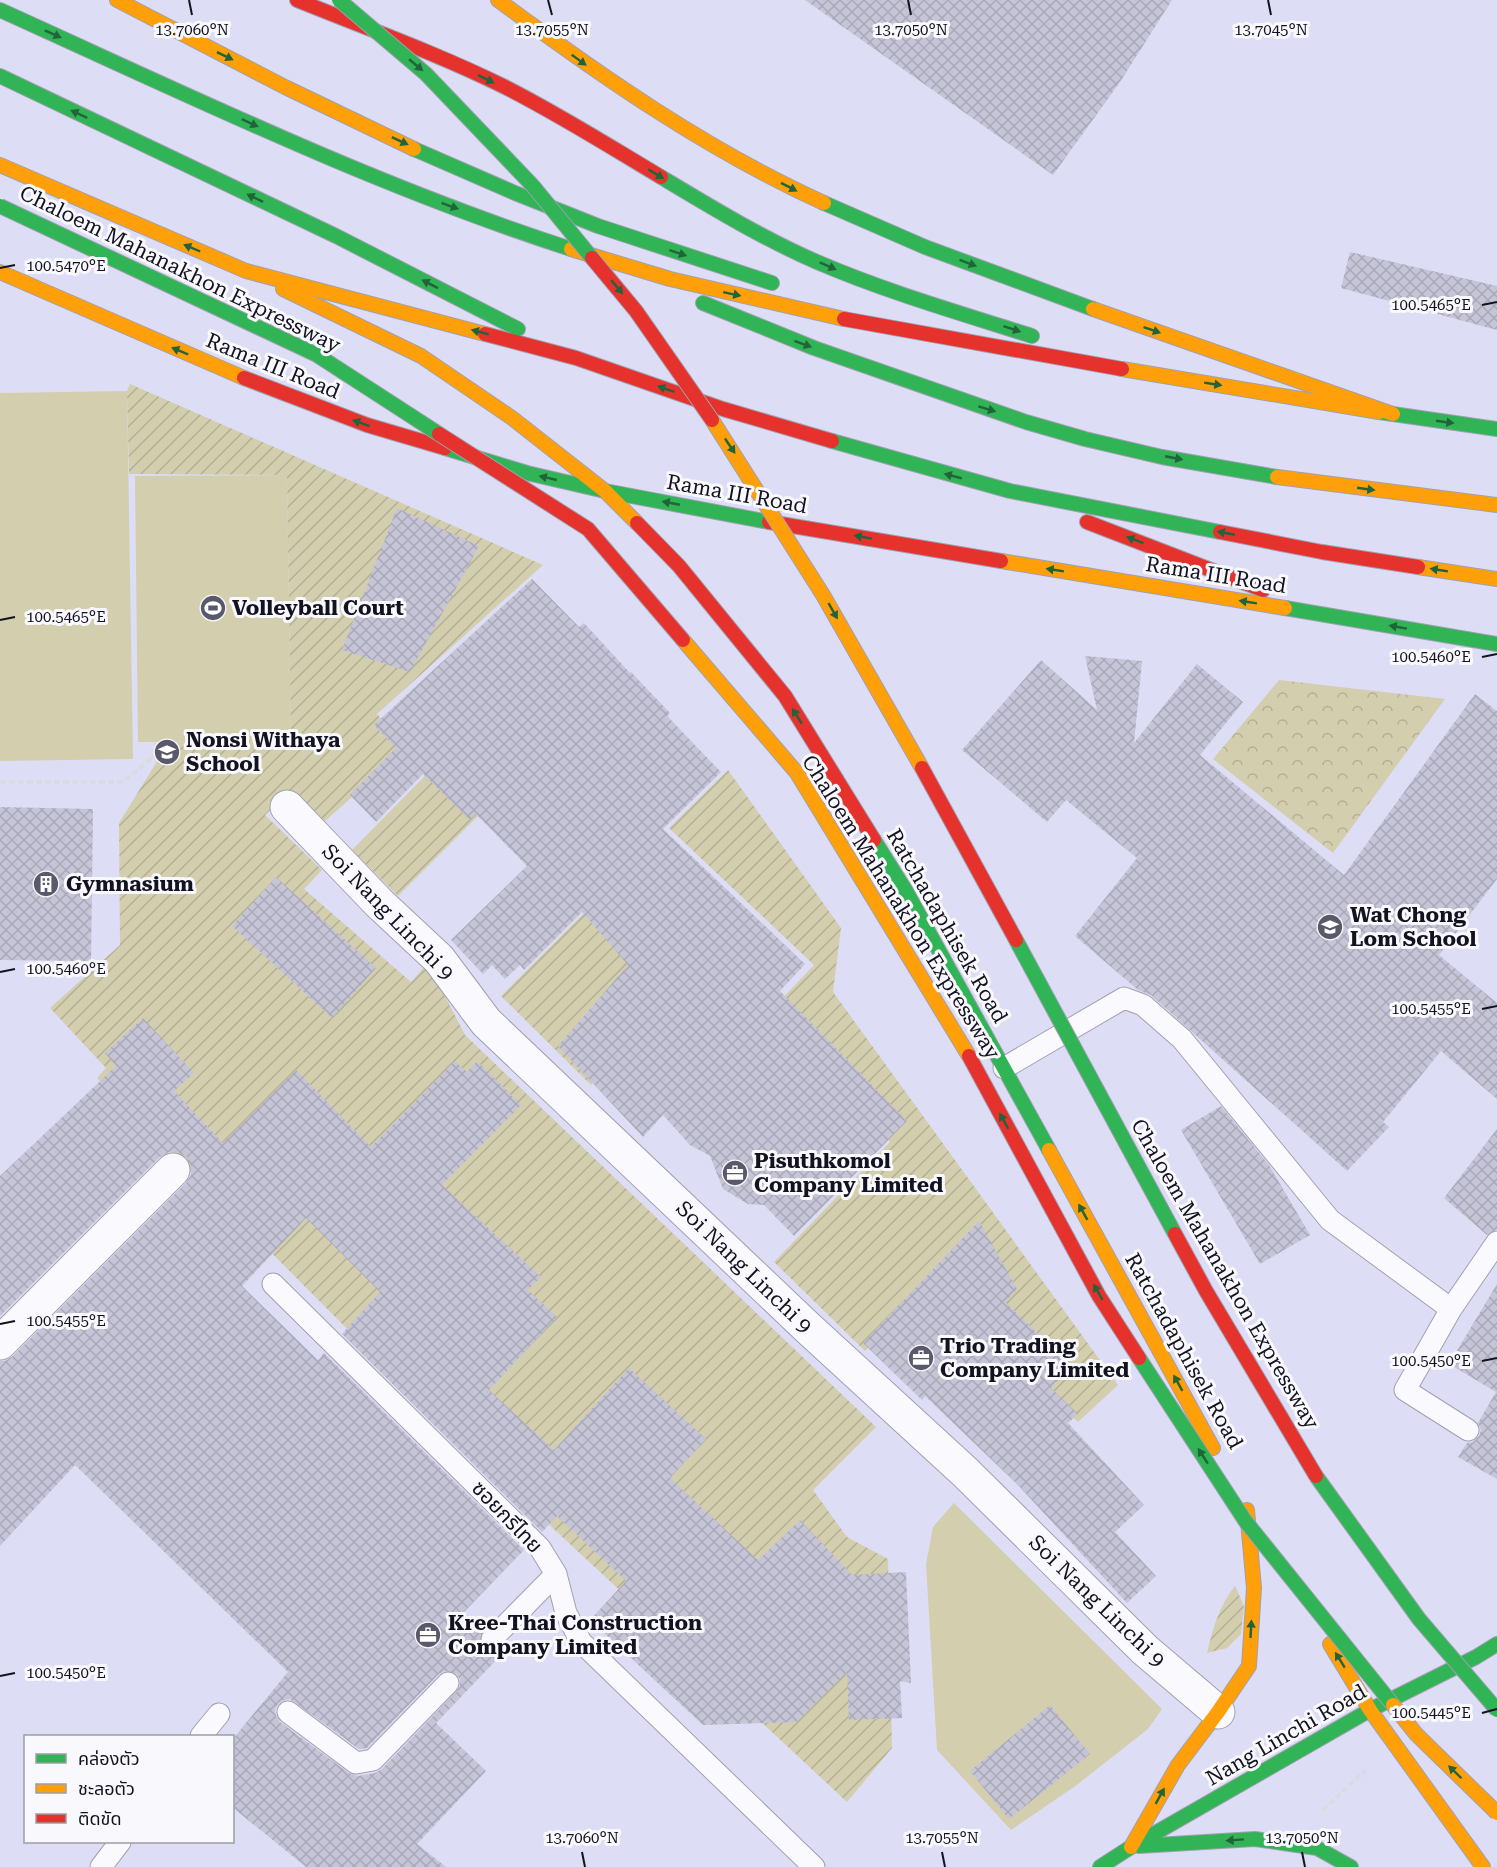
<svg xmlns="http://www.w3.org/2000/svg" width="1497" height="1867" font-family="'Roboto Serif','Noto Sans Thai',serif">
<defs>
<pattern id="park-crowns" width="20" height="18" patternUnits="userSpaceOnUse" patternTransform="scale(1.5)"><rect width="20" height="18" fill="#d2ceae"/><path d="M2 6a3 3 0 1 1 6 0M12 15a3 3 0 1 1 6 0" fill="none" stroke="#b3b095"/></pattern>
<pattern id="garden-furrows" width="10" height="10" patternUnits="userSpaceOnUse" patternTransform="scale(1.5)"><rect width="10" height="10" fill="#d2ceae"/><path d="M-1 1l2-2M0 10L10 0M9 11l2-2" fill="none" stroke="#b3b095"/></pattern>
<pattern id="building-cross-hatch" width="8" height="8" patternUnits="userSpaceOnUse" patternTransform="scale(1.5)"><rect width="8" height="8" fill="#c5c5d7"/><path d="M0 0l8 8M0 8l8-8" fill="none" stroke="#a8a8b8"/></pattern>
</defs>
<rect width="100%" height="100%" fill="#dddef5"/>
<path fill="#d2ceae" d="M127 391 133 759 0 761V393Z
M287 475 291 741 138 742 135 476Z
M954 1503 1162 1709 1148 1729 1074 1787 1011 1830 937 1750 926 1564 933 1527Z"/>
<path fill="url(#park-crowns)" d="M1279 680 1445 699 1333 853 1213 759Z"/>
<path fill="url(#garden-furrows)" d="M130 384 543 565 377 714 406 749 324 822 291 791 265 815 322 870 304 889 411 982 424 967 435 977 465 1035 876 1427 813 1490 847 1537 888 1559 892 1748 847 1802 454 1436 97 1078 106 1068 50 1008 120 945 119 823 169 742 291 740 287 475 129 474 127 391Z
M728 770 841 928 833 992 1118 1385 1078 1422 931 1283 865 1351 774 1262 890 1142 775 1006 814 965 669 828Z
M430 771 479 815 398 896 352 850Z
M594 903 669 988 591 1085 501 996Z
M1235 1586 1244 1606 1241 1634 1227 1648 1207 1653C1213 1628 1219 1606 1235 1586Z"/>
<path fill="url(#building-cross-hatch)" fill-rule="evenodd" d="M805 0H1172L1120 82 1053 175Z
M1350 252 1497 286V330L1341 288Z
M397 508 479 546 410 672 342 650Z
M532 579 579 627 584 623 630 673 631 672 670 713 667 716 721 772 663 829 805 964 780 991 907 1121 794 1236 764 1205 748 1204 723 1189 710 1156 690 1145 663 1115 643 1137 558 1046 628 965 582 912 524 970 520 965 505 979 492 965 483 974 451 940 527 866 476 814 470 820 423 774 376 822 350 795 396 748 374 725Z
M1085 656 1142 661 1134 743 1197 664 1243 702 1200 755 1344 875 1475 694 1497 711V879L1439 955 1497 1003V1099L1441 1051 1383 1122 1389 1127 1347 1171 1151 995 1138 990 1075 936 1137 858 1066 800 1047 822 962 750 1041 660 1097 710Z
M0 807 93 809 91 961 0 960Z
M276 877 376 968 332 1018 232 926Z
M143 1018 194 1073 174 1091 223 1143 296 1070 371 1147 455 1061 467 1072 477 1061 521 1105 442 1185 541 1277 528 1290 557 1317 489 1390 554 1450 629 1368 706 1439 670 1478 758 1560 800 1520 852 1575 906 1572 911 1683 900 1681 902 1718 849 1720 847 1672 796 1722 703 1725 590 1620 626 1581 557 1516 542 1532 342 1334 380 1292 306 1218 242 1286 318 1360 324 1353 524 1550 464 1612 483 1631 480 1642 484 1648 495 1651 501 1648 504 1652 436 1723 486 1771 417 1844 446 1867H306L232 1807V1740L288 1672 75 1465 0 1546V1361H5L13 1356 186 1183 191 1175V1166L187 1157 178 1152H169L160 1157 0 1316V1176L116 1066 105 1053ZM445 1671 456 1674 460 1679V1686L457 1691 382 1769 375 1773 358 1776 349 1773 280 1722 276 1716 275 1710 278 1704 284 1700 290 1699 359 1749 367 1748 439 1674Z
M1221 1106 1269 1165 1310 1235 1260 1264 1181 1130Z
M1497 1129V1229L1487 1235 1444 1198Z
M979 1221 1017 1289 1005 1302 1072 1366 1051 1388 1078 1414 1068 1423 1144 1505 1115 1532 1156 1576 1127 1603 1017 1484 925 1396 922 1400 863 1343Z
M1497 1284V1479L1458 1457 1467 1443 1473 1442 1479 1436 1481 1430 1478 1423 1496 1392 1449 1364Z
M1050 1705 1090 1754 1009 1819 970 1771Z"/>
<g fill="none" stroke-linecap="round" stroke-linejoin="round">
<g stroke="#a0a0b2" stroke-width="23">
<path id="lane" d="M1004 1068 1124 998 1143 1005 1182 1039 1330 1220 1451 1309
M273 1284 540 1548 556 1574 566 1613 581 1642 814 1867
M1468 1430 1405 1390 1451 1309 1497 1242
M492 1639 556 1574
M288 1712 356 1763 373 1760 448 1683
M201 1736 219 1714
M101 1867 120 1842"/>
</g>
<g stroke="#a0a0b2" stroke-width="35">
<path id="street" d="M287 807 379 903 439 959 486 1022 808 1328 965 1472 1145 1650 1218 1712
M0 1343 173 1170"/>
</g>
<g stroke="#a0a0b2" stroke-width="16">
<path id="fast" d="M0 10C188 95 375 186 571 249
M0 76 336 236 518 329
M414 149 515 193 598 226 772 283
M661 177C711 207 762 238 817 262 887 292 960 313 1032 336
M824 203 925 247 1093 309
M703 303 814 348 1026 422 1085 439 1162 457 1277 477
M1379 412 1497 429
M832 441 1010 491 1220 532
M445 448 527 473 605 491 769 522
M1285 608 1497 644
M874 840 906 891 1049 1150
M1139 1846 1255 1839 1317 1848 1351 1867
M1100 1867 1131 1847 1370 1710 1476 1657 1497 1644"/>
</g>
<g stroke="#a0a0b2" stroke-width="16">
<path id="slow" d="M117 0 285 87 414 149
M498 0C601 76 707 150 824 203
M0 165 246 271 485 334
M571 249 670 279 844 319
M0 272 244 378
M283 289 421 356 512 418 605 491 637 523
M1093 309 1393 414
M1122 369 1379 412
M1277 477 1497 505
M1001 561 1285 608
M1418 567 1497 579
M1049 1150 1213 1448
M1330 1644 1370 1710 1483 1867
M1131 1847 1178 1765 1218 1712 1249 1666 1254 1588 1247 1510"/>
</g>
<g stroke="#a0a0b2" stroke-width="16">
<path id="jam" d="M297 0C366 28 436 53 503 86 557 113 609 146 661 177
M844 319 1122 369
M485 334 576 358 723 409 832 441
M244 378 367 425 445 448
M769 522 1001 561
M1087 522 1263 590
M637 523 679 566 785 696 874 840
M1220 532 1322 552 1418 567"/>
</g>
<path stroke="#dadae1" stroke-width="4" stroke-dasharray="6 3" stroke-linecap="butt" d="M0 782H122L156 755 157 742
M1323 1810 1366 1770"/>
<use href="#lane" stroke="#fafafe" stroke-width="21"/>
<use href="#street" stroke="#fafafe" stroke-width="33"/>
<use href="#fast" stroke="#30b455" stroke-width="14"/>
<use href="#slow" stroke="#ff9f0a" stroke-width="14"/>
<use href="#jam" stroke="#e5322d" stroke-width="14"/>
<g stroke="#a0a0b2" stroke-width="16" stroke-linecap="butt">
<path id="fast-bridge" d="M339 0 426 74 533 186 592 258
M0 206 317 355 439 434
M1016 940 1175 1234
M1139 1358 1246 1522 1393 1705
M1316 1476 1419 1619 1497 1710"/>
</g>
<g stroke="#a0a0b2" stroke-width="16" stroke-linecap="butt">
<path id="slow-bridge" d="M712 420 823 595 922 768
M683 640 797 773 969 1056
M1393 1705 1416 1734 1497 1813"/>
</g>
<g stroke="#a0a0b2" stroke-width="16" stroke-linecap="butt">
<path id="jam-bridge" d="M592 258 636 311 712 420
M439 434 588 529 683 640
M922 768 1016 940
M969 1056 1099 1296 1139 1358
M1175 1234 1206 1291 1316 1476"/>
</g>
<use href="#fast-bridge" stroke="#30b455" stroke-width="14"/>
<use href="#slow-bridge" stroke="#ff9f0a" stroke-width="14"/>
<use href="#jam-bridge" stroke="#e5322d" stroke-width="14"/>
</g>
<defs><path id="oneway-solid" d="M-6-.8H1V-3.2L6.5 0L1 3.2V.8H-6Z" transform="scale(1.5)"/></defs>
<g fill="#21633a">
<use href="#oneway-solid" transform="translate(53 34) rotate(24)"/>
<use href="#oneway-solid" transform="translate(225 56) rotate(26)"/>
<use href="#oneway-solid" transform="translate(579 60) rotate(36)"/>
<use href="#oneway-solid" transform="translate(416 65) rotate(40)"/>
<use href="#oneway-solid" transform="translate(486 79) rotate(26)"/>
<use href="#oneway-solid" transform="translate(79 114) rotate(-155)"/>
<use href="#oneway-solid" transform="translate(250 123) rotate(25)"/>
<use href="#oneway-solid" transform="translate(400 141) rotate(25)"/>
<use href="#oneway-solid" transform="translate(656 174) rotate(31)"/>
<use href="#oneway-solid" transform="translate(789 187) rotate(27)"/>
<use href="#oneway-solid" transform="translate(255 198) rotate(-154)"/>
<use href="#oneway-solid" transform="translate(450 206) rotate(20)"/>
<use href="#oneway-solid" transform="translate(192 248) rotate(-157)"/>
<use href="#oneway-solid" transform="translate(678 253) rotate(18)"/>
<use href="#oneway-solid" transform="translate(968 263) rotate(21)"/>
<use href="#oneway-solid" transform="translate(828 266) rotate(24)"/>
<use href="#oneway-solid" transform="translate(430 284) rotate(-153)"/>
<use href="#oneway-solid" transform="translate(617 287) rotate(50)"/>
<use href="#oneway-solid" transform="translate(732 294) rotate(12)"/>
<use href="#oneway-solid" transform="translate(1012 329) rotate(18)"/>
<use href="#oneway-solid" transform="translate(1152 330) rotate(19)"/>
<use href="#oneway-solid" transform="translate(480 332) rotate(-165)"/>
<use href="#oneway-solid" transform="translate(803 344) rotate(20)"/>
<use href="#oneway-solid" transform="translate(180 351) rotate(-157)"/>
<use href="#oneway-solid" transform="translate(1213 384) rotate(9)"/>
<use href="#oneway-solid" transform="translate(666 389) rotate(-161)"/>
<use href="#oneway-solid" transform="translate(987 409) rotate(17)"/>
<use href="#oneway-solid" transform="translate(1445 422) rotate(8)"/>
<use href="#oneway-solid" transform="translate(361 423) rotate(-160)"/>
<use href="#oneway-solid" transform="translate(730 446) rotate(56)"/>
<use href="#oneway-solid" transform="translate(1174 458) rotate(11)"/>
<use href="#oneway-solid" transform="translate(953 476) rotate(-165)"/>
<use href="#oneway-solid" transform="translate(548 478) rotate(-167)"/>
<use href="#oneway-solid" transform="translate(1366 489) rotate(8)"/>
<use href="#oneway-solid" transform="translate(671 503) rotate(-169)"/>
<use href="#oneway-solid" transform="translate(1226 533) rotate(-169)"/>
<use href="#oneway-solid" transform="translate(863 537) rotate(-170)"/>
<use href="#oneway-solid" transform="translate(1135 540) rotate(-159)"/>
<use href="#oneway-solid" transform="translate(1055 570) rotate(-171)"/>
<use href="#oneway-solid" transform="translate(1439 570) rotate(-171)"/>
<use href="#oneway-solid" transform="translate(1248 602) rotate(-171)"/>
<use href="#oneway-solid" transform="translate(833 611) rotate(60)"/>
<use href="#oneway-solid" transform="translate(1398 627) rotate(-170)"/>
<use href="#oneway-solid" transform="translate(797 716) rotate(-122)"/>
<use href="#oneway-solid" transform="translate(1004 1121) rotate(-119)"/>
<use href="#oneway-solid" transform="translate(1083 1212) rotate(-119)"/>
<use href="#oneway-solid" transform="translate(1098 1292) rotate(-120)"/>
<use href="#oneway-solid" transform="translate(1178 1383) rotate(-119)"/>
<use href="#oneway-solid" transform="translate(1203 1456) rotate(-123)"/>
<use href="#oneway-solid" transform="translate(1251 1629) rotate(-87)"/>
<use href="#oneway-solid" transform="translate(1340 1660) rotate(-122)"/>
<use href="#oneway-solid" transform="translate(1455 1772) rotate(-136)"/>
<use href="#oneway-solid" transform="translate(1160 1796) rotate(-61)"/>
<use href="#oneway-solid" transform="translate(1235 1840) rotate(176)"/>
</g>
<path fill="none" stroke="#121220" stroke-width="2" d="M189 0 192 15M548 0 552 15M908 0 911 15M1268 0 1271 15M0 268 15 265M1482 305 1497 302M0 620 15 617M1482 657 1497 654M0 972 15 969M1482 1009 1497 1006M0 1324 15 1321M1482 1361 1497 1358M0 1676 15 1673M1482 1713 1497 1709M582 1852 585 1867M942 1852 945 1867M1302 1852 1305 1867"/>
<defs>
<g id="stadium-disc" transform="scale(1.35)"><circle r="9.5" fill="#59596b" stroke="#f9f9fd"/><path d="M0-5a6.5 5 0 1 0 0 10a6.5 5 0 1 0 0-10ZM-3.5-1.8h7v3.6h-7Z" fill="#fff"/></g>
<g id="school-disc" transform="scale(1.35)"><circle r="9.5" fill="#59596b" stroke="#f9f9fd"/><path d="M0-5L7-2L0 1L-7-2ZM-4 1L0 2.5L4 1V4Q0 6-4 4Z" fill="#fff"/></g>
<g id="building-disc" transform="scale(1.35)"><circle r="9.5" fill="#59596b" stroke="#f9f9fd"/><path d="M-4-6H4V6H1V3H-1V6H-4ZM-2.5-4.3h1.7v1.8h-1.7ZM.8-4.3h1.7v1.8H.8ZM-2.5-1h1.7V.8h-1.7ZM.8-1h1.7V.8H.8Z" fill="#fff"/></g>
<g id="office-disc" transform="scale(1.35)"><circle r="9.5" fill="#59596b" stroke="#f9f9fd"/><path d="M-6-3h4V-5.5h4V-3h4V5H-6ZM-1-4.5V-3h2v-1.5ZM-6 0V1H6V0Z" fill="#fff"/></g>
</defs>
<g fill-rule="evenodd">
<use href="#stadium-disc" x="213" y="608"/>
<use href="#school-disc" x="167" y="752"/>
<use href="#building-disc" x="46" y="884"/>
<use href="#school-disc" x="1330" y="927"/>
<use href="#office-disc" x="735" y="1173"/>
<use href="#office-disc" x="921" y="1358"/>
<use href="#office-disc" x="428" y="1635"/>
</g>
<g text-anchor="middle" stroke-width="6" stroke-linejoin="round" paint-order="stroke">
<g font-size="21" fill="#121220" stroke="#f9f9fd">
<text transform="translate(180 269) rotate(26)" y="7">Chaloem Mahanakhon Expressway</text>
<text transform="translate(273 366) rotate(22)" y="7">Rama III Road</text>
<text transform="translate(737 494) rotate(10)" y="7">Rama III Road</text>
<text transform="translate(1216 575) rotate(9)" y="7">Rama III Road</text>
<text transform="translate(901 907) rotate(58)" y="7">Chaloem Mahanakhon Expressway</text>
<text transform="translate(388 912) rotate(46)" y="7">Soi Nang Linchi 9</text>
<text transform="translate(947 926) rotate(60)" y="7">Ratchadaphisek Road</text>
<text transform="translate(744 1267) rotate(44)" y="7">Soi Nang Linchi 9</text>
<text transform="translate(1225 1274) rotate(60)" y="7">Chaloem Mahanakhon Expressway</text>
<text transform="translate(1184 1351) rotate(61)" y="7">Ratchadaphisek Road</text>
<text transform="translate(507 1517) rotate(46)" y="7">ซอยกรีไทย</text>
<text transform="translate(1097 1601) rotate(44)" y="7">Soi Nang Linchi 9</text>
<text transform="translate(1286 1735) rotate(-30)" y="7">Nang Linchi Road</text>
</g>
<g font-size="21" font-weight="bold" fill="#121220" stroke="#f9f9fd" text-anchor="start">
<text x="232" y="615">Volleyball Court</text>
<text x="186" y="747">Nonsi Withaya<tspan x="186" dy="24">School</tspan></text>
<text x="66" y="891">Gymnasium</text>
<text x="1350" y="922">Wat Chong<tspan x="1350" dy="24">Lom School</tspan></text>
<text x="754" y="1168">Pisuthkomol<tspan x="754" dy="24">Company Limited</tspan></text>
<text x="940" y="1353">Trio Trading<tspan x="940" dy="24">Company Limited</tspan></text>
<text x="448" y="1630">Kree-Thai Construction<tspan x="448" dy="24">Company Limited</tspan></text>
</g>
</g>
<g font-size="15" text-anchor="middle" fill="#121220" stroke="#f9f9fd" stroke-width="6" stroke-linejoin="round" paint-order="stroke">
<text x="192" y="35">13.7060°N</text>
<text x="552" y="35">13.7055°N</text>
<text x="911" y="35">13.7050°N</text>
<text x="1271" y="35">13.7045°N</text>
<text x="66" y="271">100.5470°E</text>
<text x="1431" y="310">100.5465°E</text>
<text x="66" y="622">100.5465°E</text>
<text x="1431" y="662">100.5460°E</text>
<text x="66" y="974">100.5460°E</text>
<text x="1431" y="1014">100.5455°E</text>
<text x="66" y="1326">100.5455°E</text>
<text x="1431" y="1366">100.5450°E</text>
<text x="66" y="1678">100.5450°E</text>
<text x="1431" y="1718">100.5445°E</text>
<text x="582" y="1843">13.7060°N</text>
<text x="942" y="1843">13.7055°N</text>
<text x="1302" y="1843">13.7050°N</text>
</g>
<rect x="24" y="1735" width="210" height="108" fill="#f9f9fd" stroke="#9d9da5" stroke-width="1.5"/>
<rect x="36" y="1754" width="30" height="9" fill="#30b455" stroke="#9d9da5" stroke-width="1.5"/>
<text x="78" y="1765" font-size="18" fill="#121220">คล่องตัว</text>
<rect x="36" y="1784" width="30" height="9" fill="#ff9f0a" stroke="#9d9da5" stroke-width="1.5"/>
<text x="78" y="1795" font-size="18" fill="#121220">ชะลอตัว</text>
<rect x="36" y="1814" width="30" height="9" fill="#e5322d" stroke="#9d9da5" stroke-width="1.5"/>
<text x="78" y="1825" font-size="18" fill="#121220">ติดขัด</text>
</svg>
